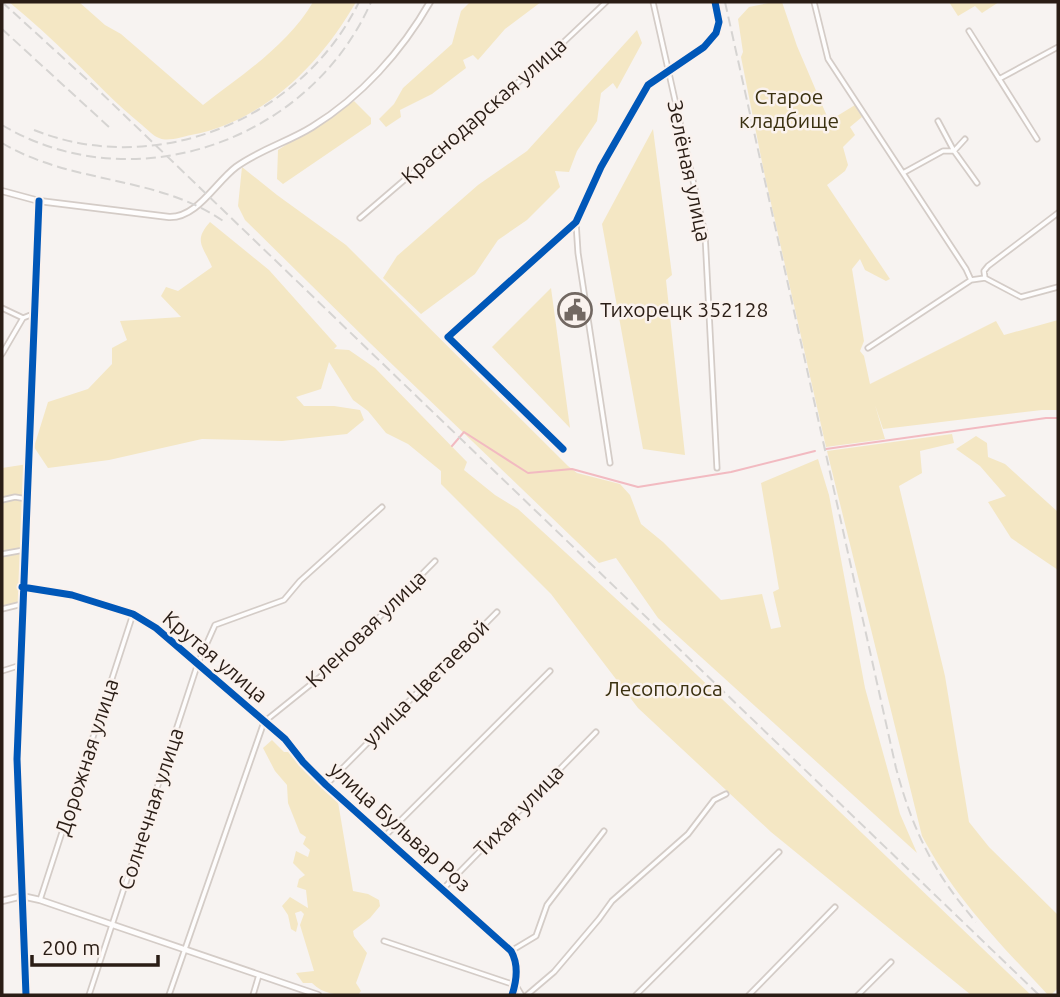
<svg xmlns="http://www.w3.org/2000/svg" width="1060" height="997" font-family="Ubuntu,sans-serif">
<rect width="100%" height="100%" fill="#f7f3f1"/>
<path fill="#f4e7c4" d="M9 2H79L105 25 121 34 203 105C243 74 288 45 313 2H356C320 65 264 121 191 135 182 137 168 142 159 138 153 136 147 129 142 125 117 105 96 82 72 59 52 39 31 20 9 2Z
M470 2H541L505 29 478 60 473 55 463 60 466 68 432 94 400 110 401 117 386 127 379 119 394 104 403 88 452 44 461 11Z
M773 2H782L797 46 829 121 855 105 862 117 850 127 855 135 843 147 848 165 845 171 827 185 890 279 886 281 865 270 860 259 852 269 864 341 860 351 864 356 870 384 996 321 1004 335 1058 320V410H1042L883 429 875 405 885 439 826 447 764 172 741 57 743 52 738 19 749 7Z
M949 2H999L982 13 975 6 958 16Z
M637 30 642 43 617 89 613 83 601 93 597 121 577 151 569 172 555 171 560 187 527 220 498 240 475 274 421 314 383 278 397 256 478 185 527 151Z
M354 101 371 118V124L283 184 277 179 278 150Z
M653 129 672 275 666 280 685 455 643 449 602 224Z
M242 167 277 195 346 245 568 466 577 473 620 484 630 495 641 524 663 542 721 600 762 594 771 629 781 627 773 592 779 589 761 483 818 459 829 495 865 688 900 814 917 853 658 618 616 558 599 563 371 344 245 220 238 206Z
M210 222 269 270 337 346 334 349 349 350 375 368 467 462 464 470 495 495 518 509 649 629 1031 995H971L771 832 638 708 551 594 441 484V471L408 444 386 433 368 411 353 400 329 362 321 389 296 397 304 406H334L360 410 364 420 347 434 282 441 202 439 109 460 48 468 34 447 48 402 88 389 112 364V348L127 340 120 321 181 317 161 296 166 287 178 291 212 267C203 246 193 241 210 222Z
M551 288 570 428 492 347Z
M952 434 954 443 920 451 922 473 899 486 945 676 969 822 989 847 1058 915V988L1051 995H1048C1002 946 954 897 922 836L827 451Z
M976 436 987 443 988 457 1005 464 1058 512V570L1011 538 988 502 1006 496 980 466 956 449Z
M28 464 22 604 2 609V468Z
M272 740 284 752H290L307 772 338 802 353 891 368 894 379 900 380 906 370 918 353 931 354 936 367 953 356 983 361 991 358 995C341 995 325 996 312 983H303L296 973 314 971 300 925 304 914 301 911 295 913 298 924 296 932 291 929 288 915 282 906 290 897 308 908 306 890 297 887 299 879 305 875 293 863 296 851 308 857 310 850 303 844 306 837 300 833 288 803 287 785 275 771 263 748Z"/>
<g fill="none" stroke-linecap="round" stroke-linejoin="round">
<path stroke="#f2bac1" stroke-width="2" d="M452 446 464 432 528 473 572 469 638 487 731 472 815 451
M826 449 1046 418H1058"/>
<g stroke="#d4ccc7" stroke-width="7">
<path id="minor" d="M653 2 705 234 717 468
M814 2 828 59 966 269 971 280
M969 31 1037 139
M999 79 1058 47
M938 121 954 151 977 183
M903 173 943 151H954L965 139
M360 218 549 56 606 2
M576 222 578 253 610 463
M985 278 984 271 988 266 1058 213
M2 308 23 318
M868 348 971 280 985 278 1021 297 1058 287
M2 354 23 318 33 314
M563 449 448 337 576 222 601 167 648 85 704 47 716 33 719 22 715 2
M2 500 15 497 27 499
M2 554 24 550
M2 609 22 604
M2 671 21 665
M326 785 497 612
M384 837 550 671
M442 890 596 732
M40 900 133 614
M384 941 515 985
M511 951 536 936 547 905 604 831
M89 995 198 663 215 625 284 600 300 581 382 507
M169 995 264 722 320 677 435 561
M253 995 259 975
M527 995 554 972 599 919 612 901 688 834 714 800 726 794
M636 995 779 852
M749 995 835 907
M858 995 891 962"/>
</g>
<g stroke="#d4ccc7" stroke-width="8">
<path id="tertiary" d="M22 587 72 595 133 614 156 628 285 739 303 762 326 785 511 951C519 965 517 980 512 995
M2 901 22 896 40 900 318 995
M515 985 521 995
M26 995 17 759 39 201"/>
</g>
<g stroke="#d4ccc7" stroke-width="8">
<path id="secondary" d="M2 191 39 201 169 217C197 218 215 183 236 167 259 150 288 142 312 127 361 97 402 51 430 2"/>
</g>
<use href="#minor" stroke="#fefdfd" stroke-width="3.5"/>
<use href="#tertiary" stroke="#fefdfd" stroke-width="4.5"/>
<use href="#secondary" stroke="#fefdfd" stroke-width="4.5"/>
<path stroke="#d6d4d2" stroke-width="2" stroke-dasharray="10 5" stroke-linecap="butt" d="M2 2 93 85 1039 995
M725 2 896 768C913 831 933 872 976 922
M2 29 109 127
M2 125C133 203 310 141 371 2
M34 130C156 179 302 119 359 2
M2 143C72 185 160 175 226 223"/>
<g stroke="#faf2ee" stroke-width="11">
<path id="cycleway" d="M563 449 448 337 576 222 601 167 648 85 704 47 716 33 719 22 715 2
M22 587 72 595 133 614 156 628 285 739 303 762 326 785 511 951C519 965 517 980 512 995
M26 995 17 759 39 201"/>
</g>
<use href="#cycleway" stroke="#0057b8" stroke-width="7"/>
</g>
<defs>
<g id="civic-ring" transform="scale(1.75)"><circle r="9.5" fill="#faf2ee" stroke="#726862" stroke-width="1.5"/><path d="M-.6-6.5H3V-4.5H.6V-3L4-1V1h2V6H-6V1h2V-1L-.6-3ZM-1.2 2.5V6h2.4V2.5Z" fill="#726862"/></g>
</defs>
<g fill-rule="evenodd">
<use href="#civic-ring" x="575" y="310"/>
</g>
<g text-anchor="middle" stroke-width="5" stroke-linejoin="round" paint-order="stroke">
<g font-size="21" fill="#3a3010" stroke="#faf2ee">
<text x="789" y="104">Старое<tspan x="789" dy="24">кладбище</tspan></text>
<text x="664" y="696">Лесополоса</text>
</g>
<g font-size="21" fill="#2a1d15" stroke="#faf2ee">
<text transform="translate(484 111) rotate(-41)" y="7">Краснодарская улица</text>
<text transform="translate(689 171) rotate(78)" y="7">Зелёная улица</text>
<text transform="translate(366 629) rotate(-44)" y="7">Кленовая улица</text>
<text transform="translate(215 657) rotate(40)" y="7">Крутая улица</text>
<text transform="translate(426 683) rotate(-45)" y="7">улица Цветаевой</text>
<text transform="translate(87 757) rotate(-72)" y="7">Дорожная улица</text>
<text transform="translate(151 809) rotate(-72)" y="7">Солнечная улица</text>
<text transform="translate(519 811) rotate(-46)" y="7">Тихая улица</text>
<text transform="translate(400 827) rotate(42)" y="7">улица Бульвар Роз</text>
</g>
<g font-size="21" fill="#2a1d15" stroke="#faf2ee" text-anchor="start">
<text x="600" y="317">Тихорецк 352128</text>
</g>
</g>
<rect width="1060" height="997" fill="none" stroke="#2a1d15" stroke-width="7"/>
<path d="M32 955v10h126v-10" fill="none" stroke="#2a1d15" stroke-width="3.5"/>
<text x="42" y="955" font-size="21" fill="#2a1d15" stroke="#faf2ee" stroke-width="5" paint-order="stroke">200 m</text>
</svg>
